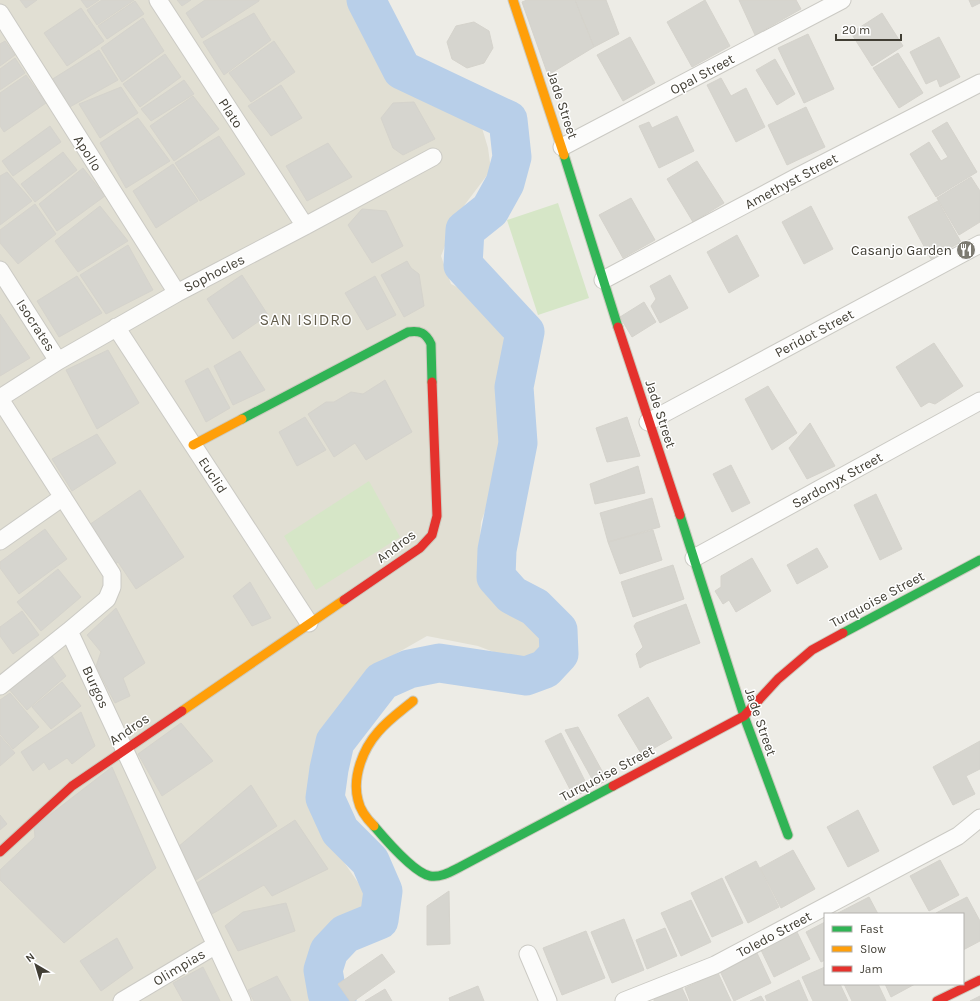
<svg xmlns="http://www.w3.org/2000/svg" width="980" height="1001" font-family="Karla,sans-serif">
<rect width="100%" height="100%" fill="#edece6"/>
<path fill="#e1dfd3" d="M0 0H357L371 20 381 69 425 101 453 105 482 128 488 148 491 170 457 215 441 256 451 284 486 301 507 345 509 445 481 522 478 567 485 586 545 639 543 656 520 662 478 646 427 636 392 656 362 681 334 716 314 760 308 797 314 819 366 894 363 915 322 945 308 977 320 1001H0Z"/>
<path fill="#d6e6c7" d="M558 203 589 298 538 315 507 220Z
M369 481 400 537 316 590 284 536Z"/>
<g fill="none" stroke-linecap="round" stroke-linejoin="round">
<path stroke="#b8cfe9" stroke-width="39" d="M337 1001 327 993 323 970 329 951 345 934 379 920 383 891 370 861 340 831 325 798 329 769 335 742 382 681 409 669 439 663 526 676 545 669 559 654 558 630 535 607 512 595 496 577 497 550 518 443 514 387 525 332 463 265 465 230 490 210 505 183 512 157 508 120 402 70 366 0"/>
</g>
<path fill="#d6d5cf" stroke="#d5d3cc" d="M20 0H37L26 8Z
M81 0H99L87 8Z
M102 0H134L97 25 87 10Z
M177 0H191L182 6Z
M205 0H259V1L202 38 186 13Z
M527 0H575L594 47 548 75 522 2Z
M575 0H606L619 34 594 47Z
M705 0 730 46 692 67 667 22Z
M739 0H796L801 9 755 35Z
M969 0H980V3L972 7Z
M135 1 144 14 107 39 98 26Z
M81 8 104 41 67 66 44 33Z
M254 13 271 40 224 75 203 42Z
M882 13 903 46 872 66 851 33Z
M143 18 164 51 122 82 101 48Z
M474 22 489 31 493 48 484 63 467 68 452 59 447 42 456 26Z
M808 34 834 89 804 103 778 48Z
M630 37 655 83 623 101 597 55Z
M939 37 960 77 940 87 937 79 926 84 910 52Z
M5 41 15 55 0 66V44Z
M274 41 295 72 251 102 229 73Z
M99 50 118 80 68 108 51 80Z
M898 53 923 93 899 108 873 68Z
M165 54 181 77 140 107 123 84Z
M15 58 25 73 0 90V69Z
M775 59 795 94 777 105 756 70Z
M26 75 46 103 4 132 0 126V93Z
M721 78 731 96 746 88 765 127 736 142 707 85Z
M184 80 194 94 151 121 141 109Z
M281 85 302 118 271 136 248 106Z
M121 87 138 113 100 138 79 104Z
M193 96 219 129 174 161 150 126Z
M414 102 435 139 403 155 393 148 381 118 393 103Z
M806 107 825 147 787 165 768 125Z
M677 116 694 151 659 168 639 126 649 122 652 128Z
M138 118 170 161 126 188 100 143Z
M947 122 977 172 936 197 910 154 929 142 941 161 948 157 932 131Z
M50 126 61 142 13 176 2 161Z
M219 136 245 174 200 201 175 163Z
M328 143 352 177 307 201 286 166Z
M63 152 77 170 35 202 21 184Z
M697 161 724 203 693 222 667 179Z
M173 164 198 201 156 228 133 191Z
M83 168 105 196 57 231 39 204Z
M7 172 32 201 0 225V176Z
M971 177 980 191V222L959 235 937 198Z
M631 198 655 240 623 258 599 215Z
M938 201 961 242 931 259 908 217Z
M35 204 56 234 18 264 0 243V230Z
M100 206 128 241 78 272 55 241Z
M811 206 833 249 804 264 782 222Z
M362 209 386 211 403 246 372 263 348 225Z
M737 235 759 276 729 293 707 252Z
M128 245 153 290 106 314 80 275Z
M407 261 411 268 419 274 424 306 404 317 381 275Z
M242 275 268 315 233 339 207 299Z
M670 275 688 308 660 323 651 306 656 299 650 286Z
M77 276 102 313 59 337 37 301Z
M375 276 396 315 367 330 345 293Z
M644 302 656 322 632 337 620 317Z
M0 314 30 358 0 376Z
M934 343 963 386 935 404 929 402 921 407 896 367Z
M108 350 139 403 97 429 66 370Z
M240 351 265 390 233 405 214 366Z
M208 368 230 408 206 422 185 381Z
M385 380 412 432 366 460 355 443 334 457 308 414 326 402H334L351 392 363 394Z
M768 386 797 433 772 450 745 399Z
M305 417 326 450 297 466 279 432Z
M627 417 640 456 607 462 596 428Z
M810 423 835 466 807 479 789 448Z
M97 434 116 463 72 491 52 459Z
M731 465 750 503 732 512 713 474Z
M638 466 645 493 595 504 590 484Z
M140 490 184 557 136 589 118 562 112 567 86 527Z
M876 494 902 549 880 560 854 505Z
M652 498 660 527 608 542 600 513Z
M45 529 67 559 19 594 0 568V562Z
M653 530 662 560 620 574 608 542Z
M817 548 828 567 797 584 787 565Z
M752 558 771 591 736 612 729 600 723 604 715 591 721 587V576Z
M673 565 684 599 633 617 621 582Z
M58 569 81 597 41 631 17 602Z
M250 582 271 618 252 626 233 596Z
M686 604 700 643 646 664 640 668 636 654 643 647 634 626 636 623Z
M116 608 145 663 123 678 130 696 115 703 96 666 101 652 87 635Z
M22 611 39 635 13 654 0 636V627Z
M50 653 66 676 27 710 7 687Z
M62 682 81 706 51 729 32 707Z
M10 693 39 727 13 749 0 734V700Z
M648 697 672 738 642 755 618 715Z
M81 712 95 746 72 764 67 758 49 770 44 762 33 771 21 752Z
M181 723 213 761 162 796 138 754Z
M578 727 607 780 596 786 565 730Z
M561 733 589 789 574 797 545 741Z
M0 736 15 753 0 766Z
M980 741V769L966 776 975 794 953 805 933 767Z
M112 767 156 868 64 943 0 880V870L35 837 34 827Z
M251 785 277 826 196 880 178 847Z
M858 810 879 851 848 867 827 827Z
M0 815 7 824 0 830Z
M295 820 328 869 272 896 264 885 210 915 197 883Z
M793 850 815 889 781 908 760 868Z
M940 860 959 895 929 911 910 876Z
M756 861 779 907 748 923 725 877Z
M722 878 743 923 712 937 691 893Z
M449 891 450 944 427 945V906Z
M869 897 878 914H839L838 913Z
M967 897 980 921V941L963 950V914L936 913Z
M691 900 711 942 681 956 661 913Z
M286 903 295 931 238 951 225 926 243 912Z
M624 919 644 970 612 983 591 932Z
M825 922V960L821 962 806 932Z
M665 928 677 956 647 969 636 940Z
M586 931 605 978 562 995 543 948Z
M797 932 810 959 774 977 761 950Z
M117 938 133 968 101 991 80 961Z
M757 953 771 983 734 1001 720 971Z
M382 954 395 972 354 1001H350L338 984Z
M203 967 220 1001H183L173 983Z
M825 967V984H840L848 1001H813L802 977Z
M718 973 731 1001H690L685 988Z
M277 976 291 1001H254L248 990Z
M799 980 808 1001H767L765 996Z
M844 984H878L886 1001H852Z
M885 984H915L891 997Z
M478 986 484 1001H450L449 998Z
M681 986 688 1001H654V999Z
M385 989 392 1001H365Z
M761 996 764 1001H750Z
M980 996V1001H970Z"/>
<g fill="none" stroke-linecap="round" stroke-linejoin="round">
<g stroke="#cbcac4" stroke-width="19">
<path id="street" d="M158 0 305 226
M0 13 177 293
M562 147 842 0
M0 270 58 361
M603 280 797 177 980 83
M116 327 309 623
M0 398 58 361 177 293 305 226 433 157
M0 399 112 574V587L107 599 69 631 242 1001
M648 422 980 244
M0 541 63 497
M694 558 980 401
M0 686 69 631
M528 954 548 1001
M122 1001 216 945
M624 1001 715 965 958 836 980 818"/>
</g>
<g stroke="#cccabe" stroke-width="11">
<path id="fast" d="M564 155 618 327
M242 419 408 332C420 330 426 333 431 344L432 382
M680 515 744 716 788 835
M843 633 980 560
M374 826C385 839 414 873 430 876 441 878 452 871 460 867L613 786"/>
</g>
<g stroke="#cccabe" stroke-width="11">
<path id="slow" d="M513 0 564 155
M193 445 242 419
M182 711 344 600
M374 826C367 819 360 810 358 800 352 777 363 749 378 732 388 720 401 711 413 701"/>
</g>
<g stroke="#cccabe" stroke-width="11">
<path id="jam" d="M618 327 680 515
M344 600 420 548 432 535 437 516 432 382
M613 786 744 716 778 679 812 650 843 633
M0 852 72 786 182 711
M937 1001 980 980"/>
</g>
<use href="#street" stroke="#fcfcfb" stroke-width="17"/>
<use href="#fast" stroke="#30b455" stroke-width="9"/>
<use href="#slow" stroke="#ff9f0a" stroke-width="9"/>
<use href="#jam" stroke="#e5322d" stroke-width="9"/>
</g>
<defs>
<g id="restaurant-disc" transform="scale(1)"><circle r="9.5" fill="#7d7b72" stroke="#fff"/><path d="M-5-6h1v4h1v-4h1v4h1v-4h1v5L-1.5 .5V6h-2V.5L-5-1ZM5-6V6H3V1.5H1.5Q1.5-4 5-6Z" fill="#fff"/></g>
</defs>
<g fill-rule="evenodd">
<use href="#restaurant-disc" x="966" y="250"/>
</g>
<g text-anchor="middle" stroke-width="3" stroke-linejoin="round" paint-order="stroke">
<g font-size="14" fill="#413e34" stroke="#fff">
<text transform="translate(702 74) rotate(-28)" y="5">Opal Street</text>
<text transform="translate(563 105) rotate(72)" y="5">Jade Street</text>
<text transform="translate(231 113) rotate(57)" y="5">Plato</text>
<text transform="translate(88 153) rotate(58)" y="5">Apollo</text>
<text transform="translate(791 181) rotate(-28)" y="5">Amethyst Street</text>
<text transform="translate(214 273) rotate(-27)" y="5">Sophocles</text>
<text transform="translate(36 325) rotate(57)" y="5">Isocrates</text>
<text transform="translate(814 333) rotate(-28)" y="5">Peridot Street</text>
<text transform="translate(661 414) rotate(72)" y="5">Jade Street</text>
<text transform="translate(213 475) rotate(57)" y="5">Euclid</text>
<text transform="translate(837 480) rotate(-29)" y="5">Sardonyx Street</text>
<text transform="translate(396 546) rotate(-37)" y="5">Andros</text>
<text transform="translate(877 599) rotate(-28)" y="5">Turquoise Street</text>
<text transform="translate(96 687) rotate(65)" y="5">Burgos</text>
<text transform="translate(761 722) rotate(71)" y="5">Jade Street</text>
<text transform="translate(129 729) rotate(-34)" y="5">Andros</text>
<text transform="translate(607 773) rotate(-28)" y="5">Turquoise Street</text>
<text transform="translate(774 934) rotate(-28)" y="5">Toledo Street</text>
<text transform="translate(179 967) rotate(-31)" y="5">Olimpias</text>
</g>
<g font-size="14" fill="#413e34" stroke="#fff" text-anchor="end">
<text x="952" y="255">Casanjo Garden</text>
</g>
<g font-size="16" letter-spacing="1" fill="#635d4c" stroke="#fff">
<text x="306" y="325">SAN ISIDRO</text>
</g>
</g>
<rect x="824" y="913" width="140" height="72" fill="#ffffff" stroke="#b3b2ae"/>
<rect x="832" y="926" width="20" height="6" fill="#30b455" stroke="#b3b2ae"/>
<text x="860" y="933" font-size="12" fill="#413e34">Fast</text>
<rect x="832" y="946" width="20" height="6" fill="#ff9f0a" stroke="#b3b2ae"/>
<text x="860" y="953" font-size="12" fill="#413e34">Slow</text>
<rect x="832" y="966" width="20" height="6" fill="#e5322d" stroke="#b3b2ae"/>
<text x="860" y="973" font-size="12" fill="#413e34">Jam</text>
<g transform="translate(36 965) rotate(322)" stroke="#ffffff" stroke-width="3" paint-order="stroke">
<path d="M0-3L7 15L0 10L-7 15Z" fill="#413e34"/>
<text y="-6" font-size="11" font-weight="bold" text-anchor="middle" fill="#413e34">N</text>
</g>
<path d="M836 34v6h65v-6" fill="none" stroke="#413e34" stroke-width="2"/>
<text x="842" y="34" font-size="12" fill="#413e34" stroke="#ffffff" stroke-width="3" paint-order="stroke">20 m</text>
</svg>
